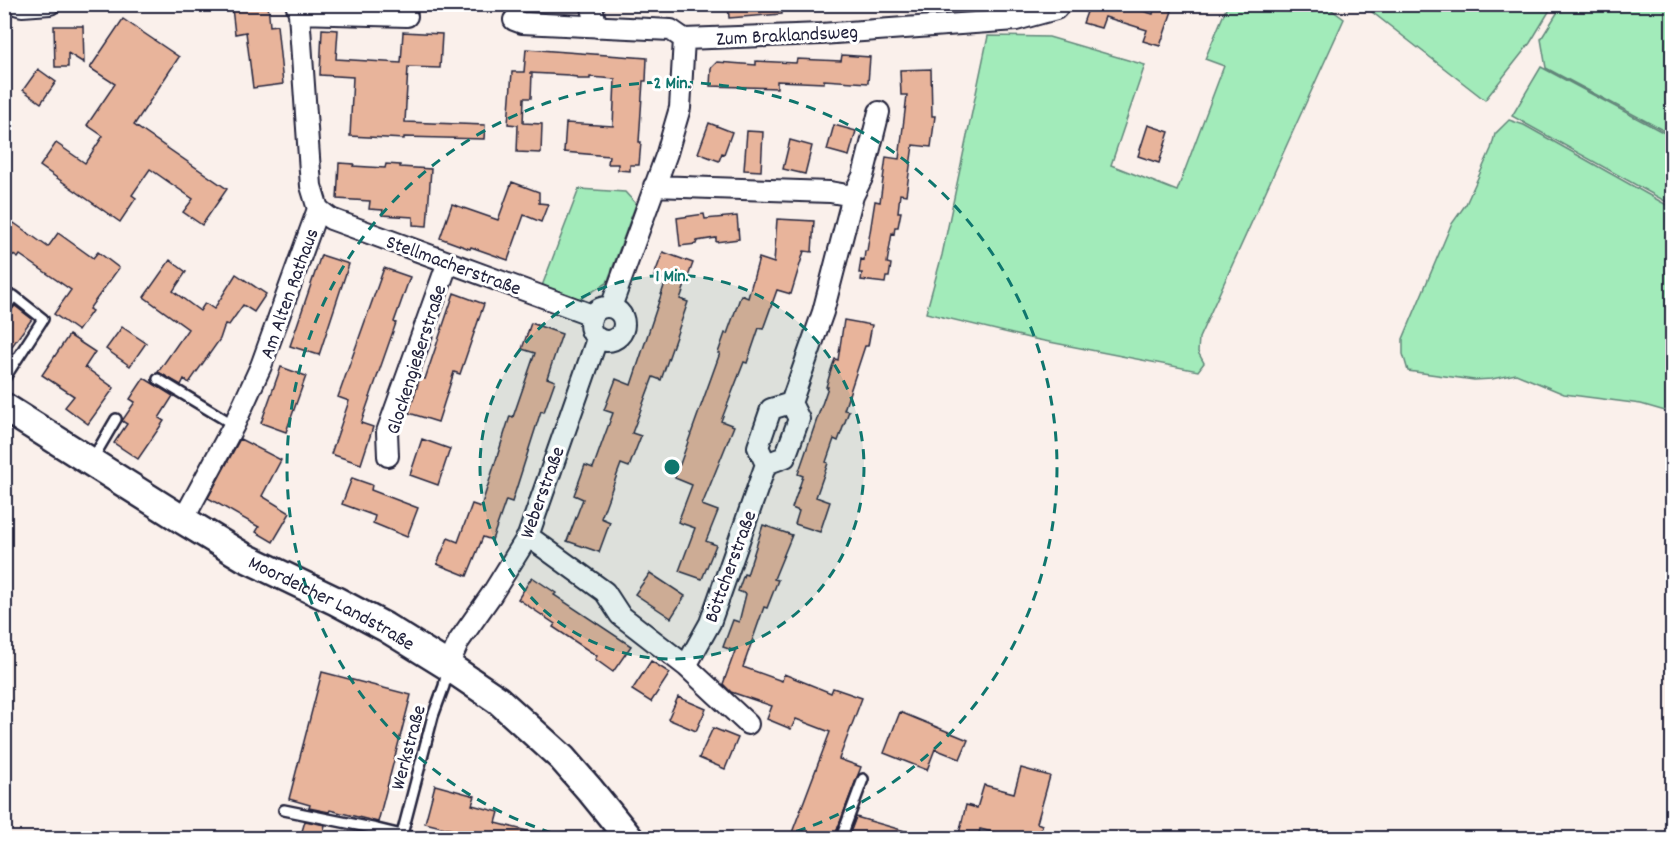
<svg xmlns="http://www.w3.org/2000/svg" width="1677" height="843" font-family="Dekko,sans-serif">
<rect width="100%" height="100%" fill="#faf0eb"/>
<filter id="ink" filterUnits="userSpaceOnUse"><feTurbulence type="fractalNoise" baseFrequency=".0167" numOctaves="2"/><feDisplacementMap in="SourceGraphic" scale="12" xChannelSelector="R" yChannelSelector="G"/><feConvolveMatrix kernelMatrix="1 2 1 2 8 2 1 2 1" color-interpolation-filters="sRGB"/></filter>
<g filter="url(#ink)">
<path fill="#a2ebba" stroke="#62867a" stroke-width="1.5" d="M1228 4 1325 5 1344 19 1199 338 1198 352 1204 363 1198 371 1029 338 926 313 942 255 988 36 1049 37 1145 65 1111 165 1177 191 1224 66 1205 59Z
M1363 5H1553L1530 43 1485 100Z
M1562 5H1672V135L1546 68 1541 39Z
M1541 67 1672 137V205L1512 116Z
M1509 120 1524 125 1672 208V413L1641 404 1564 394 1516 374 1492 379 1474 380 1408 371 1403 354V339L1451 225 1466 204 1491 149 1495 134Z
M579 189 625 192 636 204 607 283 580 299 542 286Z"/>
<path fill="#e8b49b" stroke="#22223b" stroke-width="1.5" d="M259 4H268L270 26 277 25 283 84 253 88 246 32 235 34 232 8Z
M728 4H781L782 14 729 18Z
M1073 4H1120L1153 14 1155 5 1172 11 1160 46 1143 41 1147 30 1105 17 1101 28 1083 23 1087 12 1072 8Z
M123 19 179 57 134 125 227 189 202 225 183 212 193 199 150 169 132 195 136 198 120 222 40 166 56 143 85 163 103 136 87 125 115 84 90 68Z
M54 26H83L84 63 68 53V67H55Z
M322 29 338 30 336 59 401 63 403 32 442 34 440 68 408 67 405 122 485 125 484 139 404 137V139L350 136 353 77 320 75Z
M526 49 647 58 646 81H643L639 142H641L639 165H630V171L618 170V164H608L609 156 564 152 566 123 613 126 615 79 590 77V79H577V77L569 76V75L529 73H532L531 98H524L523 123 542 124 541 153 517 152 518 125 508 124 512 72H524Z
M842 55 870 57 868 83 824 80V83L777 81V88L710 86 711 68 717 62 756 65V61L796 63 797 59 841 61Z
M38 69 56 82 41 103 23 90Z
M931 69 932 116H935L931 147 913 145 906 195 900 194 898 212H901L898 227H895L894 234 892 233 887 263 891 264 889 277H886L885 283 861 280 862 273H859L861 259 864 260 865 251H867L875 201 880 202 886 157 899 159 907 95H901L900 70Z
M709 123 732 132 724 154 722 153 719 161 698 153Z
M834 125 856 131 849 156 827 150Z
M1148 125 1169 132 1159 163 1138 156Z
M747 131 763 132 761 171 744 170Z
M790 140 812 146 805 174 783 169Z
M339 163 354 164 353 166 385 168 386 164 400 165V167L431 169 427 226 413 225V217L382 215 383 210 369 209 370 201 337 199Z
M512 182 539 192V203L548 204 541 222 524 215 508 260 471 247 470 249 440 238 452 204 498 220Z
M704 214 705 219 737 216 739 239 716 242V238L697 241 696 244 680 246 677 218Z
M777 219 814 221 812 252 804 251 791 294 777 290 763 329 759 328 747 363 744 362 721 421 734 426 702 505 718 511 706 541 716 545 702 579 679 571 695 528 678 522 692 485 675 478 720 353H718L725 333 727 334 741 295 748 298 759 258 774 263Z
M14 223 48 247 58 233 93 258 98 252 119 268 89 309 92 311 78 331 54 314 71 290 20 255 18 258 4 249V236Z
M663 252 693 263 680 299 688 302 661 380 653 377 632 433 641 436 629 467 621 464 601 518 610 522 599 552 567 541 583 499 574 495 585 465 593 468 603 440 613 413 604 410 616 379 631 385 666 280 654 276Z
M321 255 349 264 319 355 290 346Z
M170 260 186 272 173 291 200 311 205 303 214 309 236 274 266 294 254 312 243 305 229 325 225 324 220 339 189 383 184 379 181 385 158 372 188 329 144 297Z
M384 268 410 277 394 322 396 323 361 423 373 427 361 464 331 454 349 401 338 397Z
M454 293 484 304 460 374 454 372 438 422 409 413 420 377 425 379Z
M15 306 32 319 4 357V318Z
M844 320 872 325 868 346H865L844 410 849 411 838 441 834 439 826 462 828 463 816 497 830 502 820 532 795 524 799 511 792 508 803 476 798 474 828 387H826L832 367 835 359 838 360Z
M531 323 562 334 547 378 555 381 544 412 541 411 512 502 506 500 492 540 483 537 467 576 437 564 448 538 458 542 472 504 481 507 510 416 513 417 535 353 522 349Z
M122 327 146 343 130 366 106 349Z
M69 335 95 352 85 367 114 388 88 424 65 407 74 396 42 375Z
M281 367 306 376 286 432 261 423Z
M144 378 173 396 159 418 164 421 138 459 114 443 127 424 122 421 135 402 130 399Z
M240 439 281 460 262 496 290 513 273 542 256 532 259 527 208 498Z
M422 439 450 449 438 485 410 475Z
M352 478 372 485 371 490 418 508 407 537 373 523 375 516 342 504Z
M763 525 792 535 774 579 778 580 767 608 764 607 743 667 782 681 784 674 831 693 833 688 862 698 839 759 861 767 834 838H790L830 732 796 719 791 729 767 719 772 706 731 692 723 684 735 651 723 647 733 620 739 622 746 594 738 591 744 574 747 575Z
M650 573 685 596 671 618 635 594Z
M532 577 556 593 554 595 631 646 613 672 595 659 597 656 553 627 555 624 518 599Z
M651 661 670 673 651 702 632 690Z
M322 672 411 695 378 822 330 810 329 812 309 808 310 805 289 799Z
M678 697 706 709 696 731 668 719Z
M900 712 968 740 960 759 935 749 927 770 884 753Z
M713 728 738 738 725 769 699 758Z
M1021 768 1050 776 1037 823 1042 825 1039 838H1015L980 829 978 838H958L966 805 977 808 984 785 1014 793Z
M435 785 475 796 472 805 499 812 496 823 539 834V838H485L425 823Z
M856 817 919 835 918 838H848Z
M305 821 325 825 322 838H300Z"/>
<g fill="none" stroke-linecap="round" stroke-linejoin="round">
<g stroke="#22223b" stroke-width="14">
<path id="lane" d="M4 309 14 296 43 319 4 379
M158 379 234 425
M92 460 116 419
M284 810 377 829 414 838
M401 838 433 716 444 686 447 670
M841 838 863 779"/>
</g>
<g stroke="#22223b" stroke-width="24">
<path id="street" d="M15 4 22 6 50 4
M591 4 597 27
M299 13 407 16
M514 20 522 23 671 30 684 39 821 34 1016 20 1056 9 1060 4
M654 186 830 192 853 196
M318 209 331 219 592 315
M590 324a17 17 0 1 1 34 0a17 17 0 1 1-34 0Z
M611 307 667 153 675 125 680 108 684 39
M388 456 387 432 448 262
M766 464 785 457 799 419 791 403 823 312 853 196 863 176 879 112
M183 520 234 425 261 366 318 209 311 186 299 13 296 4
M528 536 605 592 620 615 686 666 748 724
M448 666 459 641 492 594 528 536 597 339
M686 666 710 623 766 464 758 447 771 409 791 403"/>
</g>
<g stroke="#22223b" stroke-width="32">
<g id="secondary">
<path id="s1" d="M4 407 183 520 244 557 336 601 385 627 448 666 498 700 562 758 590 790 629 838"/>
</g>
</g>
<use href="#lane" stroke="#fff" stroke-width="9"/>
<use href="#street" stroke="#fff" stroke-width="20"/>
<use href="#secondary" stroke="#fff" stroke-width="27"/>
</g>
</g>
<circle cx="672" cy="467" r="192" fill="#0f766e" fill-opacity=".12"/>
<g fill="none" stroke="#0f766e" stroke-width="3" stroke-dasharray="10 8">
<circle cx="672" cy="467" r="192"/>
<path d="M569 838A385 385 0 1 1 775 838"/>
</g>
<g text-anchor="middle" stroke-width="6" stroke-linejoin="round" paint-order="stroke">
<g font-size="20" fill="#22223b" stroke="#fff">
<text transform="translate(787 34) rotate(-3)" y="7">Zum Braklandsweg</text>
<text transform="translate(454 264) rotate(20)" y="7">Stellmacherstraße</text>
<text transform="translate(288 293) rotate(-70)" y="7">Am Alten Rathaus</text>
<text transform="translate(415 359) rotate(-72)" y="7">Glockengießerstraße</text>
<text transform="translate(541 492) rotate(-70)" y="7">Weberstraße</text>
<text transform="translate(729 566) rotate(-70)" y="7">Böttcherstraße</text>
<text dy="7" stroke="none"><textPath href="#s1" startOffset="382">Moordeicher Landstraße</textPath></text>
<text transform="translate(407 747) rotate(-75)" y="7">Werkstraße</text>
</g>
</g>
<circle cx="672" cy="467" r="9" fill="#0f766e" stroke="#fff" stroke-width="3"/>
<g font-size="18" text-anchor="middle" font-weight="bold" fill="#0f766e" stroke="#fff" stroke-width="6" stroke-linejoin="round" paint-order="stroke">
<text x="672" y="88">2 Min.</text>
<text x="672" y="281">1 Min.</text>
</g>
<rect width="1677" height="843" fill="none" stroke="#fff" stroke-width="24"/>
<rect x="12" y="12" width="1653" height="819" fill="none" stroke="#22223b" stroke-width="2" filter="url(#ink)"/>
</svg>
